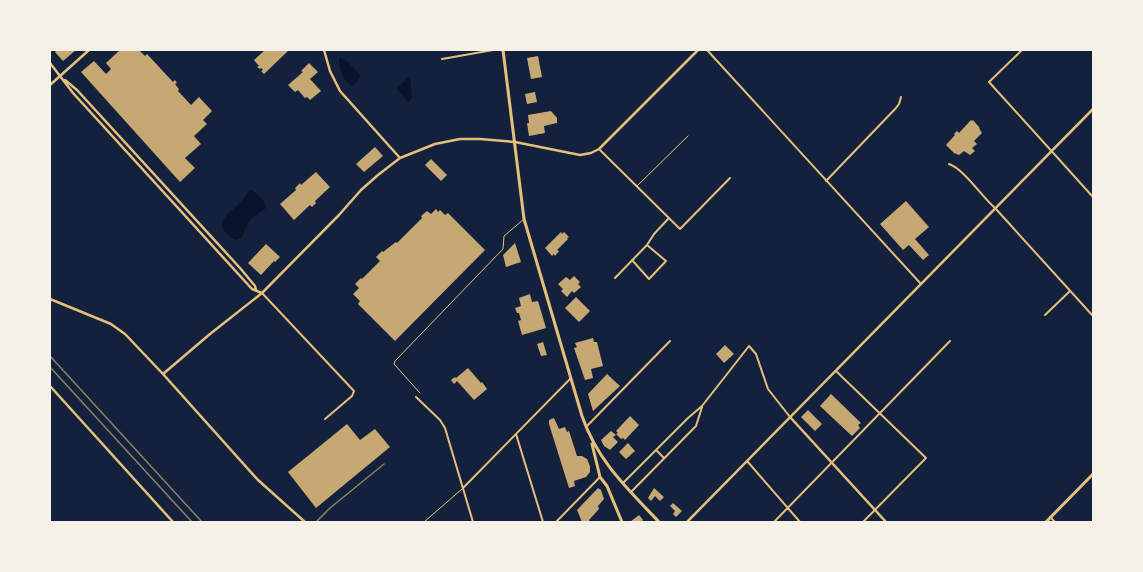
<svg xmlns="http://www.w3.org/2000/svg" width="1143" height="572" font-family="Manrope,sans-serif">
<rect width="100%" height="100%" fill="#14213d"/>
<path fill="#0b132b" d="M339 57 348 62 360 75 359 79 353 86C342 82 339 67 339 57Z
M410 76 412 99 408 102 396 88Z
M250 190C258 192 265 201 266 208L251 219 248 223 242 237 237 240C232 239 230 236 226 233 214 220 232 212 240 203 244 199 246 194 250 190Z"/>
<path fill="#c6a872" d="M57 50H76L63 61 55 52Z
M120 50H139L145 56 147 54 173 82 175 80 177 83 175 84 174 83 179 89 178 91 191 105 199 97 212 111 203 120 207 124 194 136 201 144 185 158 195 168 180 182 81 72 94 61 106 74 111 69 106 63Z
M265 50H289L264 74 261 71 263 70 261 68 260 69 257 67 259 66 254 60Z
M538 56 542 77 531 79 527 58Z
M309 63 318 72 310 79 321 91 310 100 307 97 305 98 298 90 295 92 288 85 303 72 301 71Z
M535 92 537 102 527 104 525 94Z
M551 111 557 118V123L544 126 545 133 529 136 527 123H529L528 115Z
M971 120 972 121 973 120 979 127 980 130 982 133 974 141 977 144 972 148 975 151 970 155 964 151 959 155 954 153 946 145 955 135 954 134 957 131 959 133Z
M375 147 383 156 364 172 356 164Z
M431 159 447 175 441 181 425 165Z
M316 172 330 187 315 201 316 203 312 207 310 205 294 220 280 204 296 190 295 188 300 183 301 185Z
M906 201 929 227 915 239 929 255 923 260 909 245 903 250 880 224Z
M436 209 438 212 440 210 445 215 448 213 485 250 395 341 358 304 360 301 353 294 359 288 355 284 361 278 362 279 380 261 376 257 382 251 383 252 396 242 397 243 422 218 421 216 427 211 431 214Z
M561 232 562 234 564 232 569 237 567 238 568 239 557 250 559 251 555 256 554 254 552 256 545 248Z
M515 243 521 262 506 267 503 255Z
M266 244 280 257 275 262 274 261 261 275 248 263Z
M574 276 580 282 578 284 581 287 574 293 572 291 567 297 561 291 563 289 558 284 566 277 570 280Z
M530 294 532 302 538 301 546 328 522 335 518 321 521 320 519 313H517L515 308 521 306 519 298Z
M576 297 590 311 579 322 565 308Z
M593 338 594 342H597L603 366 591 369 593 378 585 380 574 348 577 347 575 343Z
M543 342 547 355 541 356 537 344Z
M725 345 734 354 724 363 716 354Z
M468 368 481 383 482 382 487 389 474 400 457 381 454 384 451 380 455 377 456 378Z
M607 374 620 386 593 411 588 394Z
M831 394 861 423 858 425 860 428 852 436 820 406Z
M808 410 822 424 815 431 801 417Z
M630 416 639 425 625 440 623 438 621 439 616 434 618 433 616 431Z
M554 418 559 429 565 427 567 432 569 431 577 456H582L587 459 590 466V472L586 477 574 481 575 486 569 488 549 424V420Z
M347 424 360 440 375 429 390 447 316 508 288 472Z
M611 431 616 435 613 437 618 442 610 450 604 446 601 440Z
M628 443 635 451 626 459 619 452Z
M598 488 601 490 604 499 598 506 599 509 589 520 590 522H582L577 510Z
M654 488 664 497 660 501 655 496 651 501 648 498Z
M673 503 682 511 676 517 673 514 675 511 670 506Z
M639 515 643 520 641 522H630Z"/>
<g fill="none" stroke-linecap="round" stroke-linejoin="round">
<path stroke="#e5c07b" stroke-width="1" d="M637 186 688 136
M420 393 394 364 395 361 503 249 504 236 524 219
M424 522 462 489"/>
<path stroke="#e5c07b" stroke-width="2" d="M707 50 921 284
M1022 50 989 82 1093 197
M442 59 493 50
M599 149 680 229 730 178
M949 164C964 169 982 197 995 208L1093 316
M826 181 896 108 899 104 901 97
M632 260 649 279 666 261 647 245
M615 278 647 245 654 234 669 218
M262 293 354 391 352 396 325 419
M1045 315 1070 291
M836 371 926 458 863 522
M416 397 440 420 445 428 473 522
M587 426 670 341
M516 434 543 522
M656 450 664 458
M747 461 800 522
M623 483 688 418 702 406 749 346 756 354 768 389 790 417
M463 488 571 378
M631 492 696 426 702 407
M1050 517 1055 522
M556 522 600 477
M774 522 950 341"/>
<path stroke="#e5c07b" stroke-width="2.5" d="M324 50 330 71 340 91 400 158
M50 63 73 93 252 289 262 293
M65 80 77 90 240 268 255 286 256 290
M50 85 89 50
M50 299 111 324 125 334 163 374 258 480 305 522
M163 374 210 334 262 293 339 215 361 190 378 175 400 158 435 144 460 139H480L515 142 580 155 591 153 599 149 698 50
M50 386 173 522
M790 417 886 522
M687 522 1093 109"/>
<path stroke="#e5c07b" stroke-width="3" d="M503 50 524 219 582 416C598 462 627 488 659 522
M592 444 600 477 607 486 622 522
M1046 522 1093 474"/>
<path stroke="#918062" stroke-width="1.5" d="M50 356 202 522
M50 367 192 522
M316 522 330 508 384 464"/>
</g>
<rect width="1143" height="572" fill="none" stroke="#f6f1e7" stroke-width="102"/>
</svg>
